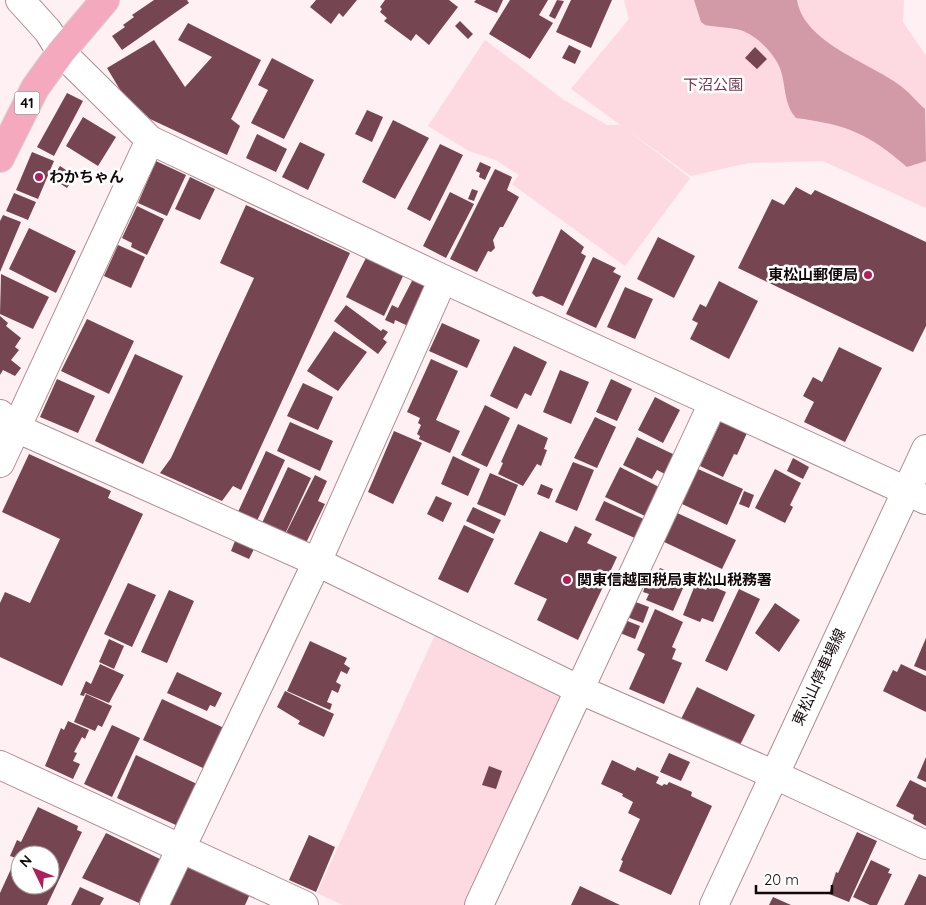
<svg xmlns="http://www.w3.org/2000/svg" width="926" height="905" font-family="Quicksand,'Noto Sans JP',sans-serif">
<rect width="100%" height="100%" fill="#fff0f3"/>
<path fill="#fdd9e1" d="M624 0H904L903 22 926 56V208L823 161 748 163 691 176 571 89 629 19Z
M485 40 564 100 607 125H621L690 178 625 266 512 184 519 175 496 160 469 151 428 126Z
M435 635 562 693 564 704 474 905H343L317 893Z"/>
<path fill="#d299a7" d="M694 0H797C804 44 872 63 902 87 910 93 917 102 925 109L926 161 907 167C868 133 847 125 796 118 784 104 786 88 781 71 776 55 757 35 740 30 729 27 716 27 705 25L701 22Z"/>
<path fill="#764552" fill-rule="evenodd" d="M154 0H187L189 3 122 50 112 36 125 27 123 25 134 17 132 15Z
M316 0H357L343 17 339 13 331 24 310 7Z
M385 0H449L458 7 429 45 416 34 411 41 384 21 387 18 380 12 382 9 380 7Z
M476 0H503L497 13 474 2Z
M510 0H548L539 15 553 23 530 59 489 34Z
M557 0 564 1 555 19 549 16Z
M571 0H612L591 48 556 32Z
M460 21 473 34 468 39 455 26Z
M188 23 261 60 231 119 240 126 227 155 150 119 122 93 107 68 154 40 185 87 212 57 178 40Z
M569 45 581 51 575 64 562 58Z
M755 47 767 59 757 69 745 58Z
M272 58 314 80 284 139 251 123 268 90 258 85Z
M67 93 83 101 54 156 37 147Z
M367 110 383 117 372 142 355 134Z
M83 117 116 137 98 166 66 146Z
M393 120 429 138 395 199 362 182Z
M257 134 287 149 276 172 246 158Z
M300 142 325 154 308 190 282 177Z
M440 144 463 155 430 221 407 209Z
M32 152 54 161 38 199 16 190Z
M156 161 186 175 167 216 138 203Z
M480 162 491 167 485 180 479 177 480 173 476 171Z
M60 166 75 176 67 188 52 178Z
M495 169 512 177 507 190 519 197 503 227H500L493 240 495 248 491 252 488 251 477 272 450 259Z
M190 177 215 189 200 220 175 209Z
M796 187 811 195 815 190 926 242V326L913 352 738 268 772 199 784 205Z
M472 189 478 191 474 201 468 199Z
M450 192 474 204 446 258 423 246Z
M14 193 36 202 28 220 6 211Z
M246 205 350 253 241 490 233 486 222 501 160 473 171 458 254 278 220 263Z
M137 206 164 219 147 255 131 247 132 243 122 238Z
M3 215 21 222 0 272V221Z
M29 228 76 251 56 293 9 269Z
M561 229 584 247 581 253 586 256 563 306 542 296 536 297 532 293Z
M658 237 695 256 674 298 637 279Z
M118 245 145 257 131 288 104 276Z
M367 256 404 274 384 316 346 297Z
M593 257 616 268 613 272 621 276 596 328 566 314Z
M1 274 49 297 33 329 0 314Z
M414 277 434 286 413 331 405 328 406 325 395 320 394 324 385 320 392 305 398 308Z
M719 281 758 301 729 359 690 339 698 323 692 320 700 304 706 307Z
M625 287 653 299 635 339 607 327Z
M346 305 381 331 383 329 388 332 383 339 387 342 378 354 334 321Z
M0 316 8 323 6 326 21 338 15 347 19 350 11 360 21 368 15 376 3 370 0 375Z
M87 319 134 341 109 394 61 371Z
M442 323 480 340 467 368 429 351Z
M334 331 367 352 338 391 307 371Z
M514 346 547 362 531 396 525 393 517 409 490 396Z
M839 347 882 368 845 442 804 422 814 402 803 396 813 377 822 382Z
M135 354 183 376 143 464 95 441Z
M431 359 458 371 436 420 460 431 450 453 419 439 420 436 417 434 421 425 418 423 420 418 407 412Z
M560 370 589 382 571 424 543 412Z
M57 379 95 396 78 433 40 417Z
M611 379 632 389 617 421 596 412Z
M303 383 333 397 318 430 287 416Z
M655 397 680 410 663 443 638 430Z
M485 405 510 418 487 467 461 455Z
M595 417 616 427 597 468 574 458Z
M721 421 747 433 737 455 734 454 723 477 700 466Z
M290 422 333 441 320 471 277 451Z
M518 424 548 438 544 449 547 450 541 466 537 464 523 486 498 474 503 463 501 462Z
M394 431 422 443 393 504 368 492Z
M637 437 675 455 665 474 657 470 652 479 623 465Z
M266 451 285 460 257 521 238 512Z
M29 454 111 491 108 498 143 514 62 686 0 657V603L5 592 30 603 60 539 2 512Z
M453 456 480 469 468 496 441 484Z
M793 458 809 467 803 479 787 471Z
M573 462 594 470 577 511 555 502Z
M288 467 311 478 285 534 262 523Z
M620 467 659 487 645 516 605 497Z
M698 469 743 489 727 525 682 504Z
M775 469 801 483 790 505 793 507 785 523 755 508Z
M490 473 518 485 505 516 477 504Z
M315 475 327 481 318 501 325 504 306 543 286 533Z
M541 484 553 489 549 499 537 494Z
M744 491 754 495 749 508 739 504Z
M436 496 452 503 443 522 427 514Z
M604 501 646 520 637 539 595 520Z
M473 507 501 520 494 534 466 521Z
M675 512 736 540 722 569 662 541Z
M464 525 494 539 468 593 438 579Z
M575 526 592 534 587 543 617 557 578 640 537 620 547 599 514 584 540 531 567 543Z
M235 541 254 549 249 559 231 551Z
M660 568 687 579 673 611 646 600 649 594 643 592 647 580 653 583Z
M128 583 156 595 132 647 104 634Z
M695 585 706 590 709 585 726 592 713 622 702 618 700 622 683 615Z
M739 589 760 599 727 671 705 661Z
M169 590 194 601 167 663 141 652Z
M633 601 649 607 643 623 627 617Z
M775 603 800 620 779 652 755 633Z
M655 609 683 622 672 647 676 649 672 659 682 663 664 704 629 689 645 654 637 650Z
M625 620 640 626 635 639 620 633Z
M926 638V671L914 666Z
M109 639 124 646 114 669 99 662Z
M310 641 347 658 344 664 350 668 347 674 341 671 336 682 341 685 338 693 332 690 327 702 332 704 330 710 287 691Z
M100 664 124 675 109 703 85 693 84 696 80 695 86 681 91 684Z
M901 664 926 676V712L883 691 893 670 897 672Z
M177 672 222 693 215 707 210 705 207 711 167 693Z
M697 687 755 715 739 747 681 719Z
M285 691 334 714 324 737 298 724 300 721 277 707Z
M86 694 112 706 102 727 98 725 95 731 74 722Z
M162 699 224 728 205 769 143 740Z
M68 721 89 730 85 739 82 737 74 752 77 753 73 761 80 764 73 779 45 766 61 728 64 730Z
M112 725 140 738 112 797 84 784Z
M669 753 690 762 681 781 660 772Z
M136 755 197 784 178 826 117 798Z
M926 757V782L917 778Z
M612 760 635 771 637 767 659 777 656 783 662 786 664 784 667 785 669 782 692 792 691 796 712 806 671 895 619 871 623 861 621 860 640 819 628 813 633 802 622 796 623 794 601 784Z
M489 766 502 771 496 789 482 785Z
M910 780 926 788V826L913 819 914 815 896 806Z
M38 807 78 826 77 830 82 832 47 905H0V893L16 858 10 856 17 840 21 842ZM20 855H50V885H20Z
M857 832 877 841 849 902 829 894 836 872 838 873Z
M106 833 160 859 139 903 82 878Z
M309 835 335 847 316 892 289 880Z
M871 860 890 869 888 873 892 874 877 905H870L853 897Z
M188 865 250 894 245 905H170Z
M919 874 926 877V905H904Z
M580 886 620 905H571Z
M80 887 104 898 100 905H71Z
M773 897 791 905H769Z"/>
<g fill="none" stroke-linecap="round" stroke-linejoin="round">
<g stroke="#ae8d94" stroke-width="30">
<path id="minor" d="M20 0 48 31 61 52 150 140 443 279 926 500
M0 414 16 428 317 562 578 689 775 775 926 845
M0 463 150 140
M0 765 304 905
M154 905 317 562 443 279
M479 905 713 403"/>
</g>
<g stroke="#ae8d94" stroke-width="30">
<path id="secondary" d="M714 905 926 449"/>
</g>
<g stroke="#d5d3d3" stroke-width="30">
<path id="primary" d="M0 158 35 88 61 52 105 0"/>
</g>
<use href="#minor" stroke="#fff" stroke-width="28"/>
<use href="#secondary" stroke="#fff" stroke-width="28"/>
<use href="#primary" stroke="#f4a9bf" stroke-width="28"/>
</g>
<g fill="#af205a" stroke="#fff" stroke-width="2">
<circle cx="39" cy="177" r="5"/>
<circle cx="868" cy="275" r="5"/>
<circle cx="567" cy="580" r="5"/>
</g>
<g text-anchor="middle" stroke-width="5" stroke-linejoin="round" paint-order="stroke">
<rect fill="#fff" stroke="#5a5254" stroke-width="1" x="14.5" y="91.5" width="25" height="23" rx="4"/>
<g font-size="14" font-weight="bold" fill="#13080a">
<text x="27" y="108">41</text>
</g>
<g font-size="15" fill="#7c364c" stroke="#fff">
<text x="713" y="90">下沼公園</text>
</g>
<g font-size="15" font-weight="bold" fill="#13080a" stroke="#fff" text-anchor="start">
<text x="49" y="182">わかちゃん</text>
<text x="858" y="280" text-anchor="end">東松山郵便局</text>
<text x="577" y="585">関東信越国税局東松山税務署</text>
</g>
<g font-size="15" fill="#13080a" stroke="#fff">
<text transform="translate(819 677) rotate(-65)" y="5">東松山停車場線</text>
</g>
</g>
<g transform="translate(35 870) rotate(313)"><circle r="24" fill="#ffffff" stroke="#a19c9d"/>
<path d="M0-4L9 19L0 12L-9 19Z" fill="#af205a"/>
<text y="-8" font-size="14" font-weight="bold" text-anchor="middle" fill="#13080a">N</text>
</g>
<path d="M756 885v8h76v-8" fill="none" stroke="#13080a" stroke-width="2.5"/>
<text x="764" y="885" font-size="15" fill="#13080a" stroke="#ffffff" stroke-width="4" paint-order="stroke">20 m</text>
</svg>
